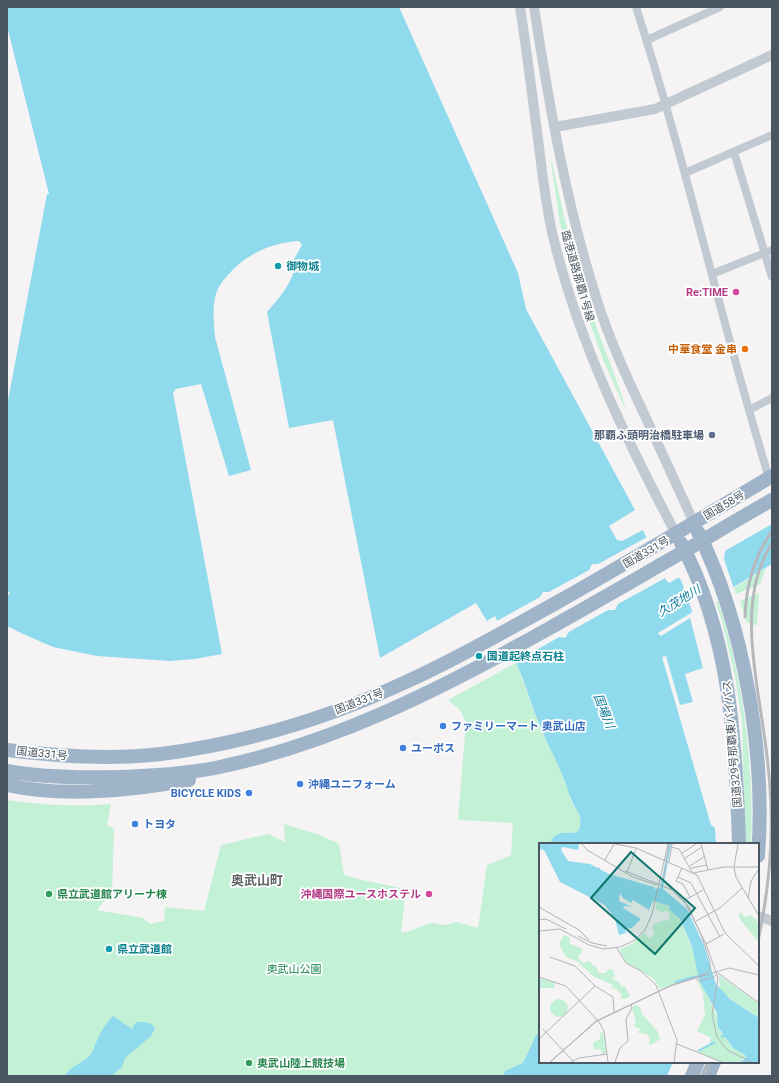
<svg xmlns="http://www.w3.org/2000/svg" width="779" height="1083" font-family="Roboto,'Noto Sans JP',sans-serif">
<rect width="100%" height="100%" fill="#f5f3f3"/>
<path fill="#c3f1d5" d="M551 162H552C562 208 572 254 586 298 599 337 616 374 627 413L604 362 575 282 560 223Z
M766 568 760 584 736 594 734 588Z
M759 593 757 624 752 626 746 621 740 601Z
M718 601C743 676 754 765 751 844H745L742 721 735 676 723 625 716 602Z
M516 663C524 682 530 703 538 722 547 743 558 763 566 784 568 789 569 795 571 801 575 811 582 812 580 826 578 840 557 824 550 844H540V1033L536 1035 523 1063 503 1075V1076H7V800C41 805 76 807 111 804L107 825 114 829 112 891 97 910 143 918 150 924 164 921 165 907 204 911 221 845 268 834 285 842 284 824 320 835 339 844 344 875 362 880 406 889 401 932H407L427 924 433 923 444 925 457 922 478 928 487 865 511 855 513 823 458 820 466 723 460 710 448 700Z"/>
<path fill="#90daee" d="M7 7H399L518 273 526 309 635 510 609 526 617 540 622 541 643 530 666 580 669 583 772 524V564L658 633 661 636 690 618 703 668 685 674 693 702 680 705 666 656 662 657 711 825 715 828 716 844H550C557 823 578 841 580 826 582 812 575 811 572 801 569 796 568 790 566 784 558 763 547 744 539 723 532 708 528 692 522 677 514 657 504 636 495 616L487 621 476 603 380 658 333 420 289 428 267 312C279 298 290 286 295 268L292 263 302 245 299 241C270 243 246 254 227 276 222 282 218 287 216 294 212 308 214 323 215 337L251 470 229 476 201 384 176 389 173 393 222 654 195 659 169 661 97 656 53 647 23 634 7 626V597L10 593 7 590V406L47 194H49L7 26Z
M113 1016 132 1029 136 1022C143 1022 150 1021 155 1028L151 1036 125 1058 122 1067 112 1076H65C70 1065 84 1064 91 1054 94 1051 94 1046 96 1043 100 1033 105 1024 113 1016Z
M540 1033V1062H673L667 1076H503L505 1071 523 1063 536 1035Z"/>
<path fill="#f5f3f3" d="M649 536 667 577 618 604 615 610H608L569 632 565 638 559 637 514 663 495 622 540 597 543 592H549L589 570 592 564H598Z
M728 546 725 552 724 559 734 589 693 614 681 580 676 575Z"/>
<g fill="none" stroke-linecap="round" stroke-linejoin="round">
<path stroke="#c1cad2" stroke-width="8" d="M636 7C686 162 721 322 769 478
M647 40 720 7
M734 152 772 277
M685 173 772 135
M712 274 772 250
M749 410 772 398"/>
<path stroke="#c1cad2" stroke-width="10" d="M520 7C526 46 531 85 536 124 541 160 544 196 552 232 577 339 625 437 676 534
M534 7C549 104 566 203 596 297 609 339 627 378 646 418 662 453 678 488 694 523
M555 127 655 109 772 55
M758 916 772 921"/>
<path stroke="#9fb4c9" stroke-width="14" d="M698 532C744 624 766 754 758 856
M681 543C730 635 736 741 739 844
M7 750C58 756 110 760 161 754 246 743 331 717 408 681 459 658 507 630 556 603 629 562 700 519 772 476
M7 771C44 778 82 778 119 777 151 776 184 774 215 768 333 744 443 688 548 629 585 608 623 587 660 565 698 544 734 521 772 500
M7 785C65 798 131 790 189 780
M692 1076 698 1062
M708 1076 714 1062"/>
<path stroke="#b5b8bd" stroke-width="3" d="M745 617C746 585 754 557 772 531
M758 941C769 890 774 839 770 787 768 756 763 725 758 694 751 643 743 589 772 543
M703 1076 710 1062"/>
</g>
<g fill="#0f9aa8" stroke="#fff" stroke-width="1.5">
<circle cx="278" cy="266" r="4"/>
<circle cx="479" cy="656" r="4"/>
<circle cx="109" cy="949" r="4"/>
</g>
<g fill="#d1479c" stroke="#fff" stroke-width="1.5">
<circle cx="736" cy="292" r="4"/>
<circle cx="429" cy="894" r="4"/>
</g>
<circle fill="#e8710a" stroke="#fff" stroke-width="1.5" cx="745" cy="349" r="4"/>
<circle fill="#5c6f8a" stroke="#fff" stroke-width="1.5" cx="712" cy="435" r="4"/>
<g fill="#3f7fe0" stroke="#fff" stroke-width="1.5">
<circle cx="443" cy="726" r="4"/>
<circle cx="403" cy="748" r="4"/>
<circle cx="300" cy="784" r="4"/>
<circle cx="249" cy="793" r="4"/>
<circle cx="135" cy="824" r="4"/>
</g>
<g fill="#2e9e5b" stroke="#fff" stroke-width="1.5">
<circle cx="49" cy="894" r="4"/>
<circle cx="249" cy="1063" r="4"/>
</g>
<g text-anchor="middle" stroke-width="3.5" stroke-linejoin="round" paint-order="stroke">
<g font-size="11" font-weight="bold" fill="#0d838f" stroke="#fff" text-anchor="start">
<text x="286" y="270">御物城</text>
<text x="487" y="660">国道起終点石柱</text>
<text x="117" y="953">県立武道館</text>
</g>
<g font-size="11" fill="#4a5661" stroke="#fff">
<text transform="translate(578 276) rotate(74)" y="4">臨港道路那覇1号線</text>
<text transform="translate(724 505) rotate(-31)" y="4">国道58号</text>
<text transform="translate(646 552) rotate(-30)" y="4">国道331号</text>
<text transform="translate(359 701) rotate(-21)" y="4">国道331号</text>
<text transform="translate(732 744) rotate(-95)" y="4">国道329号那覇東バイパス</text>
<text transform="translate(42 753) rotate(6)" y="4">国道331号</text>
</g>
<g font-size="11" font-weight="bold" fill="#b23c85" stroke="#fff" text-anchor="end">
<text x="728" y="296">Re:TIME</text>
<text x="421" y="898">沖縄国際ユースホステル</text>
</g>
<g font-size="11" font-weight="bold" fill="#c56008" stroke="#fff" text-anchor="end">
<text x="737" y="353">中華食堂 金串</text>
</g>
<g font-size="11" font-weight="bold" fill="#4e5e75" stroke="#fff" text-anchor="end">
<text x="704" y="439">那覇ふ頭明治橋駐車場</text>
</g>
<g font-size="11" font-weight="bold" fill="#366cbe" stroke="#fff" text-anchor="start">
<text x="451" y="730">ファミリーマート 奥武山店</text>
<text x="411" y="752">ユーポス</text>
<text x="308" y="788">沖縄ユニフォーム</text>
<text x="241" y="797" text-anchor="end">BICYCLE KIDS</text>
<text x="143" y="828">トヨタ</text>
</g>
<g font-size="11" font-weight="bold" fill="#27864d" stroke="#fff" text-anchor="start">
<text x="57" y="898">県立武道館アリーナ棟</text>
<text x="257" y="1067">奥武山陸上競技場</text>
</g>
<g font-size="11" fill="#17864f" stroke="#fff">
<text x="294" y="973">奥武山公園</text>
</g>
<g font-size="12" font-style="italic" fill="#0c7c9b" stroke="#fff">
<text transform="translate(679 601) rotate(-32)" y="4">久茂地川</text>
<text transform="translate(604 711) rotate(69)" y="4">国場川</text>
</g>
<g font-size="13" font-weight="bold" fill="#5f6368" stroke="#fff">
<text x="257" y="885">奥武山町</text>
</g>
</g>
<g transform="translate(539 843)">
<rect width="220" height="220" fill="#f5f3f3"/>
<path d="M118 59 130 63 138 71 153 103 159 125V133L121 146 115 136 87 119 80 107 93 101 105 90 111 96 116 90 113 86 115 81 126 77 128 79 131 75 129 69 127 67 124 70 116 65ZM203 70 205 74 211 72 217 76 220 85 219 98 200 75V70ZM25 92 30 94 31 101 44 106 39 115 44 120 50 118 54 123 56 122 60 130H66L70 126 74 127 76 134 80 132V133L71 135 79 138 83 144 85 142 91 153 87 156 81 155 83 152 77 146 74 145 72 147 74 142 54 133 39 119 27 114 20 101ZM180 132 220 161V175L186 152 181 147ZM0 135 15 139 16 145H0ZM158 137 163 141 178 173 181 188 193 204 212 172 220 178V219H203L211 214 205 210 207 214 201 219H183L160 209 170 203 172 195 158 188 166 172 164 150ZM11 165a9 9 0 1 1 18 0a9 9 0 1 1-18 0ZM96 162 101 164 103 171 119 189 121 196 114 201 110 202 111 196 108 191 99 190 101 186 95 183 97 179 93 165ZM64 189 67 210 63 211 62 206 55 207 54 200 61 196V190Z" fill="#c3f1d5"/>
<path d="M0 1H40L39 7 23 4 22 7 29 18 51 21 70 31 115 44 116 46 121 45 130 1H132L124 46 148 66 164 100 177 141 191 156 220 175V219H201L207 215 206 212 194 205 186 194 181 195 184 191 179 184 178 170 160 137 153 103 141 76 130 66 131 63 114 58 110 67 94 57 92 60 84 55 81 50 80 58 93 64 85 63 84 65 102 76 93 85 86 86 87 90 80 92 76 76 66 62 21 39 5 7 0 6Z" fill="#90daee"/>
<path fill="none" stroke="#90daee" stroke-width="2" d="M11 1 29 21 61 26M136 139 158 133M159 208 176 199"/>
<path fill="none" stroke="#b1b4b9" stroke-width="1" d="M43 1 48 7 94 34 118 42M76 1 97 5 158 32 186 90 220 123M162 1 169 27M132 4 140 6 153 29M143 10 157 1M146 15 163 4M66 17 75 1M130 19 133 1M151 23 166 13M195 24 199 1M143 25 137 38 144 41 151 54M152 25 168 22M195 25 197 34 220 73M86 28 119 41M88 29 97 6M154 30 185 24H220M139 34 152 40 181 94M119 41 133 47 146 59 167 101 179 135 173 172 178 194 188 207 213 219M209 55 212 38 220 26M146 57 164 47M0 64 40 87 50 97M0 77 7 76 27 86M157 78 181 65 203 45M1 88 21 86 50 102 64 106 81 104 96 97 106 87 113 71 129 1M39 93 53 100 68 103M167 101 185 91M77 104 87 120 102 128 117 142 138 197 135 219M11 114 36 123 56 143 74 154 75 169M179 130 220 160M0 134 27 143 60 179 65 188 69 219M157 136 160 138 175 134 178 130M4 186 34 218M0 196 56 143M138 201 183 219M11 219 57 178 131 143 190 125 220 132M11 219 58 178 133 142 166 131 171 126V119L163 94 149 63 124 38 130 1M32 219 40 215 68 211M76 219 81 205 89 198 87 176 93 165 92 161"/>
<path fill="#0f766e" fill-opacity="0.15" stroke="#0f766e" stroke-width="2" d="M92 9 156 65 116 111 52 55Z"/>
<rect width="220" height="220" fill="none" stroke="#4a5661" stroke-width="2"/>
</g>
<rect width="779" height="1083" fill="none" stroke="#4a5661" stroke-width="16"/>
</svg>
